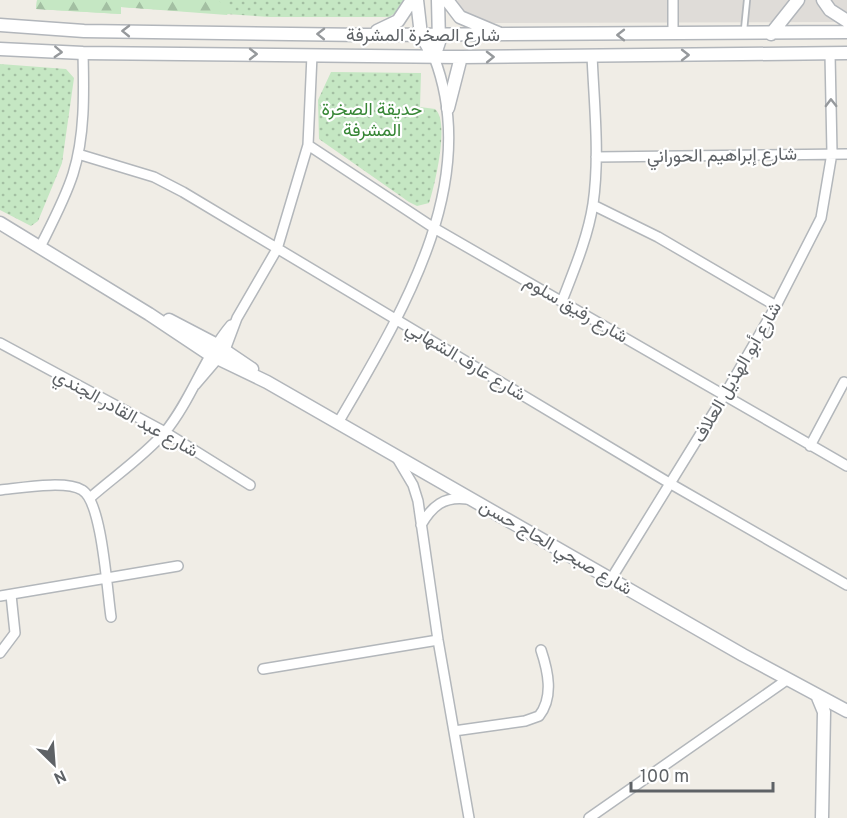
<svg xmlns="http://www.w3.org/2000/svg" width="847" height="818" font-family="Overpass,Vazirmatn,sans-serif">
<defs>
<pattern id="grass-dots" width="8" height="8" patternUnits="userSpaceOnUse" patternTransform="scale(1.5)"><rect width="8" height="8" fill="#c5e7c3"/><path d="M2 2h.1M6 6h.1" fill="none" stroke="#a3bfa2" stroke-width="1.8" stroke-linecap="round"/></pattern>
<pattern id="forest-firs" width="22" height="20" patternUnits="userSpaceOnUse" patternTransform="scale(1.5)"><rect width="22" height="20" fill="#c5e7c3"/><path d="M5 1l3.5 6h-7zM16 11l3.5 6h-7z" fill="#a3bfa2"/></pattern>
</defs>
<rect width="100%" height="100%" fill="#f0ede6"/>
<path fill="#dfdcd8" d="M457 0H847V22L494 23 464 14Z"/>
<path fill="url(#grass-dots)" d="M37 0H404L397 12 389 17H269L121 7V14L36 9Z
M0 64 66 69 74 78 62 163 38 221 31 226 0 210Z
M331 72 421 73 420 107 435 109C450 121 435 185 429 203L417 206 409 202 319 139 318 100Z"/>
<path fill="url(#forest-firs)" d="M37 0H217L231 9 227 15 121 7V14L36 9Z"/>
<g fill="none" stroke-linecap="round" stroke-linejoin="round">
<g stroke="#b3b7bb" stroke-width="8">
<path id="lane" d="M744 30 747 0"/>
</g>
<g stroke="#b3b7bb" stroke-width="12">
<path id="street" d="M673 34V0
M308 145 434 228 847 466
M78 154 154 177 183 192 671 484 847 585
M596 157 847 154
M593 205 658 237 776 306
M40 247C52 223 65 199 73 174 85 136 84 93 83 53
M562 301C574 270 588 237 593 204 600 155 594 104 592 55
M0 343 165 432 250 485
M195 385 225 350 237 318 277 249 308 145 312 55
M338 423C400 316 483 184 434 57
M810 446 844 382
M397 458 413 485 418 501 438 640 469 818
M0 490C20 488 66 480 82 490 102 501 107 591 111 617
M91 497C115 476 144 456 165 432 192 399 204 357 231 325
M421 525C432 506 444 496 467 499
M611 579 724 396 776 306 821 218 832 153 830 54
M0 596 178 566
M0 653 15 633 11 595
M263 669 438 640
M454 731 525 721 539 716C554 697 548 671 541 650
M589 818 788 679"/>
</g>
<g stroke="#b2b6bb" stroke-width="15">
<path id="secondary" d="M417 0 421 35 434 57 439 42 438 0
M447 0 460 17 498 33
M823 0 830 10 847 21
M0 25 84 31 364 35 847 32
M377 31 398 21 412 0
M771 34 798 0
M0 49 83 53 461 57 847 53
M448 108 461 57
M0 223 149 314 209 354 267 382 743 655 847 711
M169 320 215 344 252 369
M817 695 824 712 822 818"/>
</g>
<use href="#lane" stroke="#fff" stroke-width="4.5"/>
<use href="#street" stroke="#fff" stroke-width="9"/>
<use href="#secondary" stroke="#fff" stroke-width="12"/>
</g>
<defs><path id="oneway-chevron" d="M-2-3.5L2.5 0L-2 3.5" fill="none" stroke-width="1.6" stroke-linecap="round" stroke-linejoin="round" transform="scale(1.5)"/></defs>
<g stroke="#96999c">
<use href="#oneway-chevron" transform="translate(126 31) rotate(-179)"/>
<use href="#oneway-chevron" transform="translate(321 34) rotate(-179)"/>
<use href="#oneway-chevron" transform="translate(621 35) rotate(180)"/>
<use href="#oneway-chevron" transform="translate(58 52) rotate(3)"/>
<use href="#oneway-chevron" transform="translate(253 54)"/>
<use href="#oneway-chevron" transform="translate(685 55)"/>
<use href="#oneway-chevron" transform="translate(490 57) rotate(-1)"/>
<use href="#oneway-chevron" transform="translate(831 103) rotate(-91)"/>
</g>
<g text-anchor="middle" stroke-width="4.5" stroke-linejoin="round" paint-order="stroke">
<g font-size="18" fill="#5e6266" stroke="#fff">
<text x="423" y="41">شارع الصخرة المشرفة</text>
<text transform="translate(722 155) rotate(-1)" y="6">شارع إبراهيم الحوراني</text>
<text transform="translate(576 309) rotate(30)" y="6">شارع رفيق سلوم</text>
<text transform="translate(466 361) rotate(31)" y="6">شارع عارف الشهابي</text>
<text transform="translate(737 372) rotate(-60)" y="6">شارع أبو الهذيل العلاف</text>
<text transform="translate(126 413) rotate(29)" y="6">شارع عبد القادر الجندي</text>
<text transform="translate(556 547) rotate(30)" y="6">شارع صبحي الحاج حسن</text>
</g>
<g font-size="18" fill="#368635" stroke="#fff">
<text x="372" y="115">حديقة الصخرة<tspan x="372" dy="21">المشرفة</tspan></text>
</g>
</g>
<g transform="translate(54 764) rotate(155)" stroke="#ffffff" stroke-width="4.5" paint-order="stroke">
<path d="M0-4.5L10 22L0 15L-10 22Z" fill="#5e6266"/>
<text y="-9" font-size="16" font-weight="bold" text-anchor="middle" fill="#5e6266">N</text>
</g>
<path d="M631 782v9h142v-9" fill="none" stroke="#5e6266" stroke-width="3"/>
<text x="640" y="782" font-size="18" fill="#5e6266" stroke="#ffffff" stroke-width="4.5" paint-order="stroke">100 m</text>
</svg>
